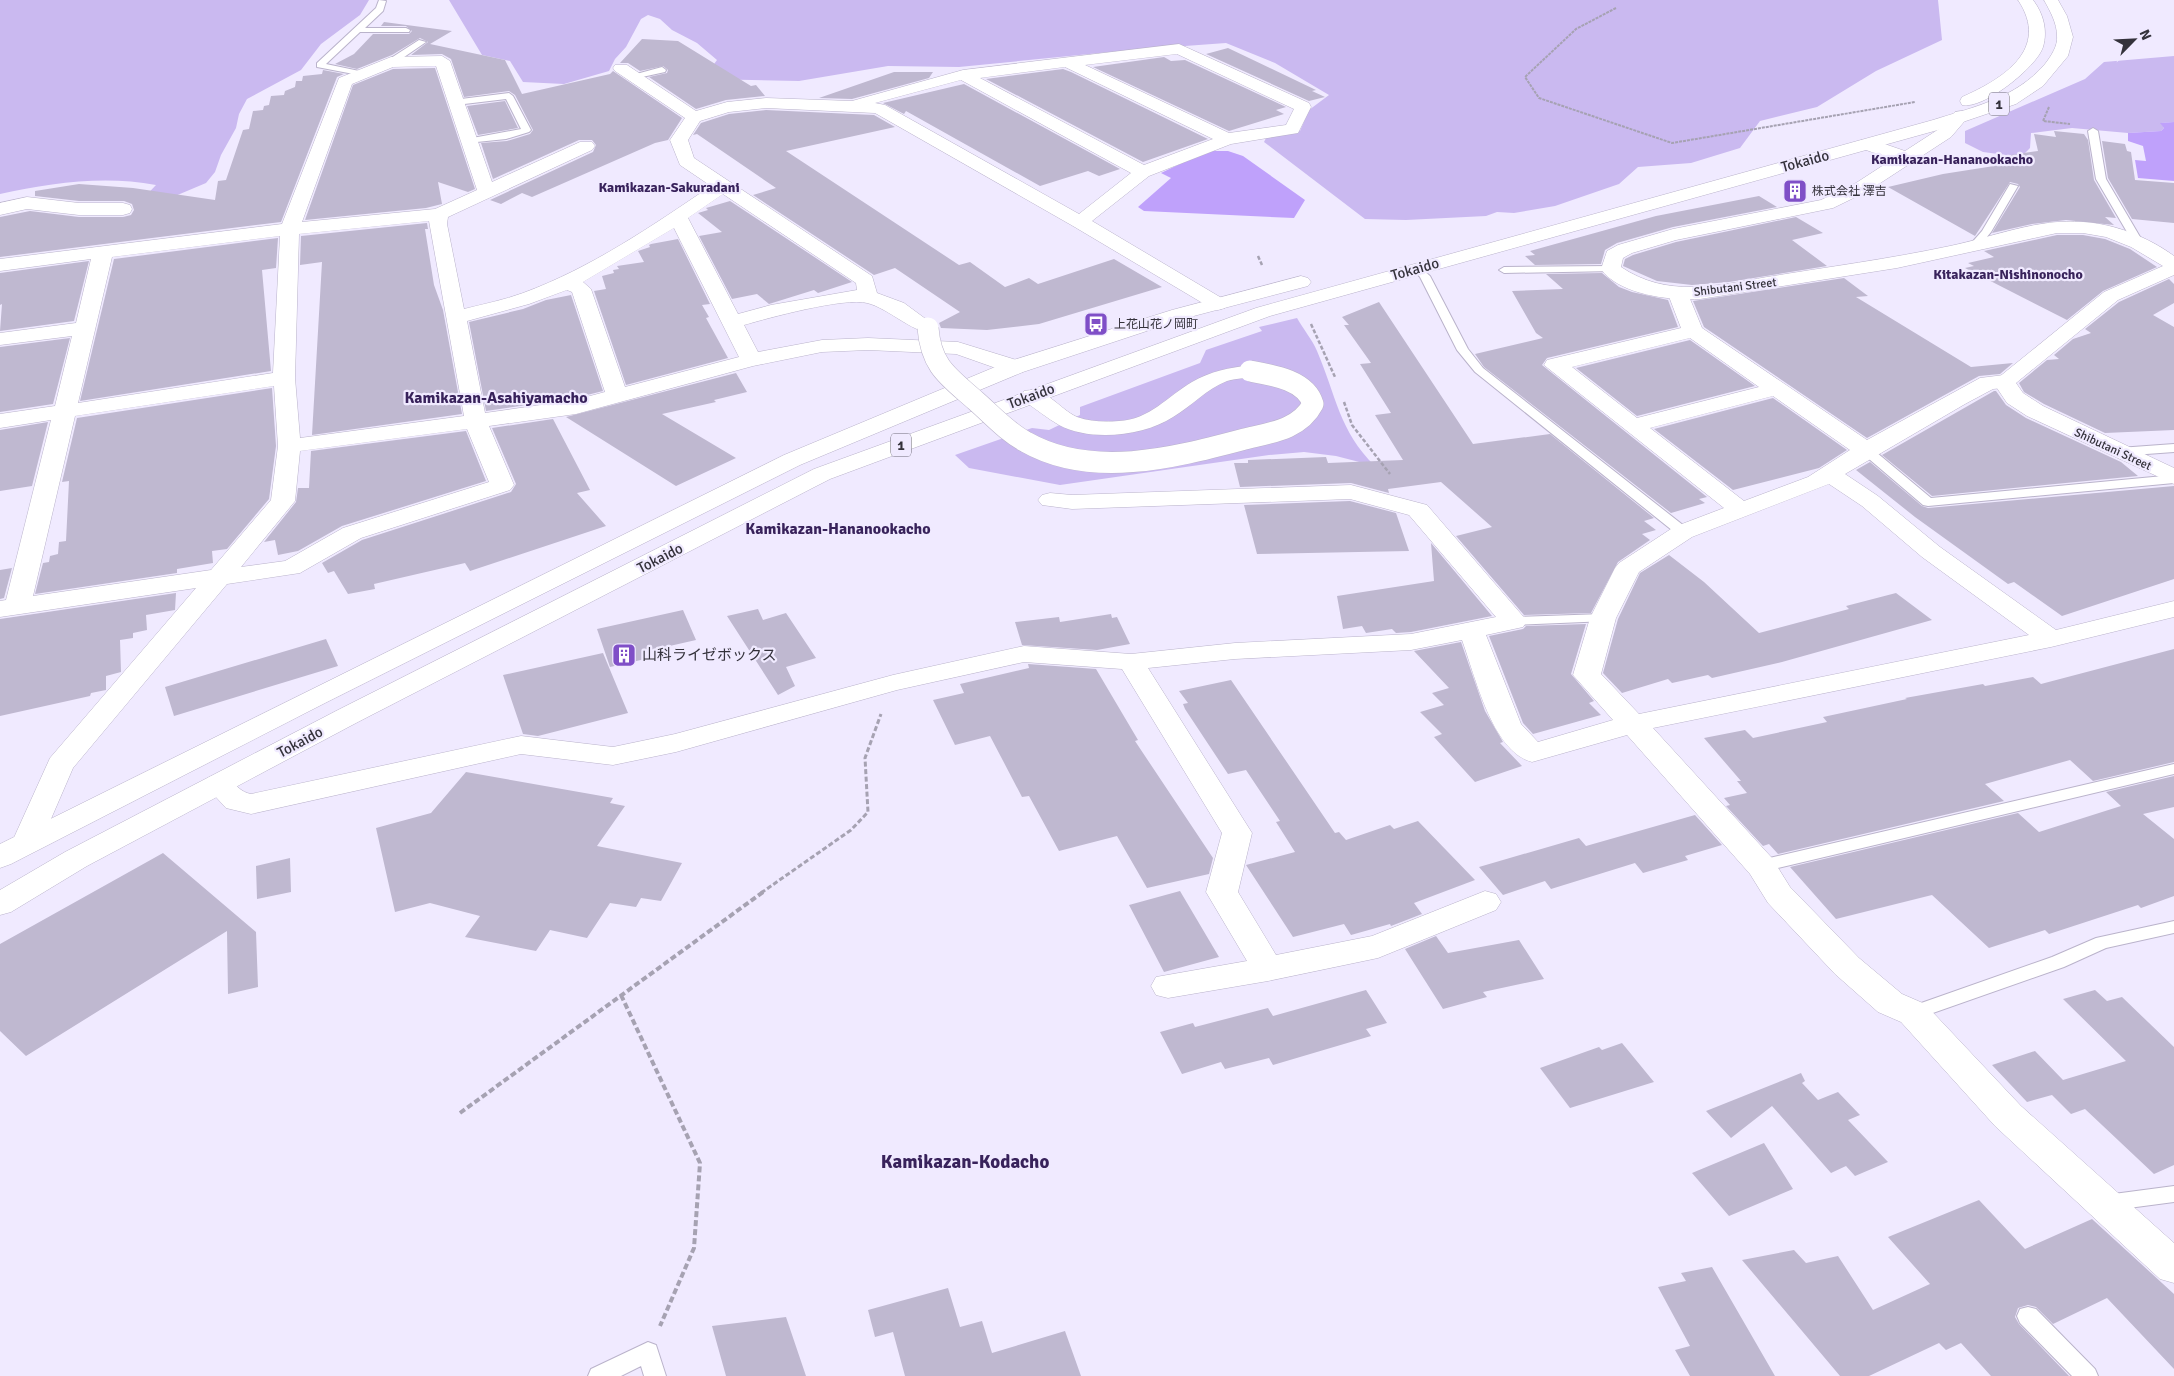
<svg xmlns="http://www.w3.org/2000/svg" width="2174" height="1376" font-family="Signika,'Noto Sans JP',sans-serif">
<rect width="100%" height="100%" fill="#f0eaff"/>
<path fill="#cab9f0" d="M0 0H369L360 15 321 44 301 70 247 99 239 114 236 128 221 155 215 172 206 183 168 199 139 203 156 185C104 175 50 183 0 194Z
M449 0H1938L1942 40 1876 71 1817 107 1760 121 1740 148 1691 163 1638 167 1619 184 1555 206 1514 213 1497 212 1486 216 1406 220 1365 219 1264 142 1266 138 1300 131 1309 110 1329 95 1275 63 1226 43 1130 50 959 67 888 66 799 81 703 79 717 60 697 43 672 30 660 19 648 15 641 19 626 47 615 59 609 71 564 84 523 82 510 61 482 55Z
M2174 56V122L2161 123 2164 128 2161 131 2128 133 2072 128 2031 133 2030 148 2021 157 1983 152 1965 143V131L2085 79 2104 62Z
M1297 318C1303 329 1312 339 1317 351 1336 395 1339 431 1375 466L1336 456 1304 452 1269 455 1060 485 969 468 955 455 1032 428 1049 430 1080 415V407L1200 363 1206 350 1262 331 1259 327Z"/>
<path fill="#bfa1fb" d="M2174 122V181L2138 178 2135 160 2146 161 2143 146 2128 141V133L2161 131 2164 128 2160 123Z
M1207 151H1228L1243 156 1305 200 1294 218 1144 211 1138 207 1171 178 1161 173Z"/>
<path fill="#bfb8d0" d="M384 22 452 31 430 44 505 60 522 94 610 74 613 71 682 118 668 140 655 143 532 197 522 193 501 204 490 200 593 152 596 145 592 140H579L493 179 481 143 507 141 530 134 533 130 515 95 509 91 464 97 451 59 442 54 411 55 428 42 420 38 392 55 357 69 335 64 354 54 373 34H409L412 31 406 26H381Z
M642 39 678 41 751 86 756 85 765 96 726 100 696 109 649 77 667 73 668 70 663 66 640 71 628 63H620Z
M1228 48 1316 90 1312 91 1325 97 1309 101 1206 54Z
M1164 57 1171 61 1185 60 1286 107 1276 110 1284 114 1229 131 1093 67Z
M435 68 475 189 468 192 438 182 442 204 426 208 305 220 353 85 393 69Z
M1063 69 1071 72 1208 139 1143 162 986 79Z
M323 70 344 74 337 77 281 222 0 257V217L30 211 79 217H123L131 215 134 210 132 204 124 201H79L35 196V191L79 184 133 188 215 200 218 181 226 180 243 130 249 129 253 111 263 110 264 106 269 105 271 96 284 95 285 91 295 87 296 81H302L303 76 322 74Z
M894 72H933L929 78 852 99 819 98Z
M964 84 1120 169 1099 176 1088 171 1040 186 906 111 904 114 883 103Z
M505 101 518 128 478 135 467 106Z
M766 110 874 115 895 127 786 151 959 265 970 262 1005 287 1029 278 1038 284 1114 259 1162 287 1039 324 987 330 941 328 939 323 960 312 895 268 874 275 753 195 776 188 697 134 693 135 701 123 729 114Z
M2054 131 2084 134 2088 140 2094 180 2116 218 2105 217 2114 225 2066 220 2032 224 1992 233 2020 187 2018 184 2010 182 1975 236 1888 187 1943 174 1994 166 1983 159 2038 151 2034 134 2056 137Z
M2102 141 2125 144 2127 151 2131 152 2135 180 2174 183V223L2132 219 2108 178Z
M1759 196 1777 207 1673 227 1617 243 1605 250 1601 264 1535 265 1525 256 1535 255 1530 251 1656 216Z
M730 201 852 282 818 293 814 290 769 304 757 294 732 299 699 236 722 232 698 213 708 210 706 208Z
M1796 217 1823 233 1792 240 1827 266 1729 282 1692 285 1657 281 1623 266 1625 259 1633 255 1676 242Z
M427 223 428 229H425L434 285 443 310 462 414 312 435 322 262 300 265 301 236Z
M2057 235H2083L2105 239 2130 249 2157 267 2103 291 2067 320 1965 268 1974 266 1968 263 1994 257 1984 251Z
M278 238 276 268 262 270 271 371 80 401 114 259Z
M678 239 710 304 702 305 709 317 706 318 728 358 626 385 594 291 606 289 602 276 614 273 613 270 619 269 617 266 644 262 638 251 650 247 649 245 651 244Z
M89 261 74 321 0 331 2 304 0 305V273Z
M1602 273 1619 287 1632 292 1668 300 1678 327 1547 358 1542 365 1707 497 1699 499 1705 503 1671 513 1484 367 1475 354 1543 338 1536 333 1512 291 1563 289 1546 274Z
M1844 278 1868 296 1856 297 1971 367 2013 363 2000 374 1979 376 1867 438 1704 327 1693 301Z
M2169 279 2174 284V303L2153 315 2174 327V430L2105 433 2044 404 2024 392 2019 383 2047 360 2059 359 2054 355 2073 339 2091 333 2085 329 2119 302Z
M571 295 603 391 575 398 486 411 469 322 523 309 546 300Z
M1379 302 1473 444 1550 434 1654 518 1644 521 1656 530 1642 534 1650 540 1618 562 1591 613 1524 615 1456 536 1492 527 1441 482 1388 489 1389 493 1351 483 1240 487 1234 463H1248V460L1326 457 1328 463 1403 460 1375 415 1391 413 1360 364 1371 363 1344 325H1349L1342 317Z
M70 338 53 404 0 412V347Z
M1690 340 1755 386 1637 416 1576 368Z
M736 373 747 392 714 400 716 402 662 414 736 458 676 486 566 417Z
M272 388 276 446 269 499 227 549 212 551 213 563 177 569V573L35 594 43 563 49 562 50 556 58 554 59 542 66 541 69 481 62 482 77 418Z
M1994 391H1996L2006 405 2026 418 2121 462 2138 476 1932 496 1882 455Z
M1773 398 1847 450 1819 468 1733 490 1654 429Z
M553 419 590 490 577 493 606 526 470 571 465 563 374 584 375 589 348 594 334 571 328 573 322 563 362 540 511 492 516 484 492 428Z
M48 422 32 486 0 491V430Z
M466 431 486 481 342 526 298 551 278 555 275 540 264 542 296 502 298 488H309L311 451Z
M1870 462 1922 506 1928 508 2174 486V579L2062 616 2014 582 2008 584 1915 517 1856 470Z
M1350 501 1396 513 1409 551 1257 554 1244 505Z
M1431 543 1492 616 1411 632 1396 633 1392 629 1366 633 1362 626 1343 629 1337 596 1434 581Z
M1669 555 1704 582 1759 633 1849 609 1846 606 1896 593 1932 620 1782 662 1712 678 1708 675 1672 683 1668 679 1622 693 1603 673 1618 619 1640 573Z
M12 568 4 598 0 599V570Z
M176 593 175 610 146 615 147 630 133 633V638L120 640 121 672 106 676V690L91 693 90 696 0 716V619Z
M758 609 763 620 786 613 816 658 786 667 795 686 778 695 727 616Z
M683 610 696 640 652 650 654 657 610 667 597 629Z
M1111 614 1112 618 1117 617 1130 644 1097 650 1022 645 1015 622 1059 617 1060 622Z
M1586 624 1571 674 1594 701 1589 703 1601 715 1533 734 1523 723 1489 636 1523 629 1526 626Z
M326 639 338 666 174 716 165 687Z
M1461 642 1485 711 1503 742 1500 743 1522 766 1475 782 1434 737 1442 734 1420 712 1444 705 1432 693 1449 688 1414 651Z
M2174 649V762L2093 781 2070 760 1985 784 2004 801 1778 854 1769 844 1763 846 1726 806 1730 805 1724 798 1747 793 1737 781H1741L1704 738 1745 730 1753 738 1827 722 1823 717 1907 699 1905 698 1983 684 1985 686 2033 677 2041 684Z
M603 653 628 713 538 736 523 734 503 675Z
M1028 664 1096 669 1138 740 1135 741 1213 858 1209 874 1147 888 1117 836 1059 851 1029 796 1022 797 990 736 955 745 933 700 964 693 960 684 1029 668Z
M1231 680 1335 833 1339 832 1346 840 1390 825 1394 829 1418 821 1475 880 1414 903 1422 914 1391 926 1390 924 1351 935 1344 924 1293 937 1246 865 1295 852 1276 822 1280 821 1246 770 1228 774 1185 709 1183 704 1188 703 1179 691Z
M466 772 613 798 610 803 625 806 597 846 682 863 661 901 641 898 636 907 610 903 587 938 550 930 536 951 465 937 480 916 430 903 395 912 376 828 431 813Z
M2174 776V807L2143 814 2174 839V896L2141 908 2138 905 2049 934 2045 930 1989 948 1932 895 1836 919 1790 867 2018 813 2039 832 2121 806 2106 792Z
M1695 815 1722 845 1685 856 1688 860 1643 873 1635 863 1551 889 1545 881 1503 895 1479 867 1579 838 1586 846Z
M163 853 256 932 258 987 228 994 227 931 26 1056 0 1031V944Z
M290 858 291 892 257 899 256 866Z
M1180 891 1219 957 1164 972 1129 905Z
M1436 936 1448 953 1519 940 1544 979 1483 992 1487 997 1443 1009 1405 949Z
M1366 990 1387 1023 1366 1029 1371 1036 1273 1065 1269 1058 1225 1069 1221 1062 1182 1074 1160 1032 1193 1023 1195 1027 1268 1008 1273 1016Z
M2095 990 2107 1001 2122 997 2174 1047V1165L2154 1174 2085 1109 2071 1114 2052 1095 2027 1102 1992 1065 2035 1051 2063 1080 2126 1061 2063 999Z
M1622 1043 1654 1082 1570 1108 1540 1068 1599 1047 1602 1050Z
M1801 1073 1805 1081 1802 1083 1818 1100 1838 1092 1860 1115 1848 1120 1888 1162 1855 1176 1846 1166 1831 1173 1772 1106 1731 1138 1706 1111Z
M1764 1143 1793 1189 1729 1216 1692 1173Z
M1979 1200 2025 1249 2092 1219 2174 1294V1369L2107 1298 2053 1324 2036 1307 2028 1305 2018 1308 2015 1317 2019 1324 2069 1376H1991L1961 1343 1946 1350 1939 1343 1869 1376H1840L1742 1260 1794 1250 1806 1263 1838 1256 1873 1310 1930 1284 1888 1237Z
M1712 1267 1775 1376H1690L1675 1350 1690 1346 1658 1287 1686 1281 1681 1273Z
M948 1288 960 1327 982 1321 992 1353 1065 1331 1081 1376H905L893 1332 875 1337 868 1310Z
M786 1317 806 1376H726L712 1326Z"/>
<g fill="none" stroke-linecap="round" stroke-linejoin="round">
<g stroke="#bab3cb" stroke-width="2">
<path id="service" d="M379 0 386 1 383 11 365 28H406L410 30 409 32H360L326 64 364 72V76L317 67V63L376 8Z
M419 40 426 42 394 64H388V60Z
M662 67 666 70 665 72 633 79 629 76Z
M509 93 513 96 531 130 529 132 506 139 467 143V139L521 129 506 99 456 105 453 104V100Z
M2093 128 2098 131 2106 179 2143 242 2142 244H2134L2096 179 2088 131Z
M2010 184 2018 186 1991 232 1977 249H1969L1968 247 1982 231Z
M1417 265 1430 276 1468 349 1483 368 1688 529 1690 532 1688 535H1678L1475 372 1457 350 1420 277 1412 268Z
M1611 266 1615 267V271L1504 273 1499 270 1504 267Z
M2174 444V452L2119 456 2113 452 2119 448Z
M1866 446 1870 447 1931 498 2174 475V483L1928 506 1923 505 1862 453 1860 450Z
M1603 614 1608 615 1610 618 1608 621 1514 625 1507 621 1514 617Z
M2174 764V774L1761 872 1755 870 1753 866 1755 862 1761 860Z
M2174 921V933L2106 948 2064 967 1913 1020 1907 1018 1904 1013 1907 1008 2052 957 2096 938Z
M2174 1186V1202L2106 1211 2099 1209 2096 1203 2099 1197 2106 1195Z
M2028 1307 2036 1309 2095 1369 2098 1376H2072L2020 1323 2017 1316 2020 1309Z
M648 1342 656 1345 666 1376H644L641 1366 621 1376H588L591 1369Z"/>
</g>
<g stroke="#bab3cb" stroke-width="1">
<path id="minor" d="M1179 44 1309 103 1311 107 1298 133 1231 144 1149 176 1092 221 1225 300 1228 304 1225 308 1218 310 1211 308 1073 226 875 113 766 108 729 112 700 121 688 140 694 158 872 276 877 293 904 303 938 328 935 332C917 337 889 308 867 303 845 297 768 318 744 325L758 352 822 340 868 338 958 342 1023 362 1026 367 1023 372 1015 373 1007 372 956 354 868 350 822 352 753 366 576 414 489 426 514 485 510 490 361 538 300 573 227 584 73 768 38 849 27 852 16 849 12 842 50 758 196 588 0 617V601L6 600 51 420 0 428V414L55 406 72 336 0 345V333L76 323 91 259 0 271V259L282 224 339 78 391 57 442 56 450 61 492 182 580 142H592L595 146 592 150 448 217 447 224 464 309C484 304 504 300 523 293 591 268 652 226 711 186L680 165 670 140 685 118 615 71 613 68 615 65H627L696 111 727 102 766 98 852 101 963 70ZM1177 54 1294 109 1286 125 1229 133 1085 65ZM436 66 477 190 435 209 302 222 352 84 393 67ZM1065 67 1213 139 1144 165 980 78ZM961 80 1131 173 1079 214 885 105 875 103ZM723 194 856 283 857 290 771 305 738 314 688 218ZM429 221 464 416 300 438 295 378 299 234ZM674 228 739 357 625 387 591 289 583 282ZM280 236 273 373 78 403 112 257ZM567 290 572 292 605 392 575 400 485 413 467 321 529 304ZM274 386 278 446 271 500 211 570 33 596 75 416ZM467 429 489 482 343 528 285 561 241 567 295 501 300 451Z
M27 197 79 203H123L130 205 132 209 130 213 123 215H79L27 209 0 215V203Z
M1678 288 1685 290 1688 294 1702 328 1867 440 1980 378 2004 375 2012 377 2015 382 2012 387 1993 389 1965 404 1845 474 1878 496 1940 547 2056 630 2174 601V617L2051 647 1653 728 1772 858 1790 887 1859 958 1902 994 1925 1004 2021 1106 2174 1243V1283L2160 1279 1995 1126 1901 1022 1878 1012 1835 974 1768 903 1750 874 1627 735 1532 762C1492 752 1475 675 1462 640L1411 650 1235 659 1148 668 1252 833 1238 892 1276 955 1372 936 1485 891 1496 894 1501 902 1496 910 1378 958 1268 981 1168 998 1156 995 1151 986 1156 977 1247 961 1206 892 1222 833 1122 669 1024 662 897 690 676 752 613 765 521 754 251 814 226 808 204 784 209 777C235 770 231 790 251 794L521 736 613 747 675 734 893 675 1024 646 1131 654 1235 643 1411 634 1496 617 1409 515 1350 499 1072 509 1042 505 1038 500 1042 495 1050 493 1072 495 1351 485 1427 505 1527 621 1523 627 1486 635 1521 724 1538 742 1613 720 1573 675 1590 618 1615 568 1619 563 1674 527 1724 508 1544 365 1547 360 1681 328 1668 294 1671 290ZM1690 338 1759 387 1637 418 1572 367ZM1773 396 1850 450 1808 477 1744 501 1650 428ZM1829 484 1862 506 1922 557 2029 635 1639 714 1601 674 1616 618 1639 572 1692 537Z
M1250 365 1258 366 1261 371 1258 376C1248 378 1237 378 1227 381 1206 389 1192 406 1173 417 1144 436 1091 442 1059 425 1047 418 1036 409 1024 401L1021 396 1024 391C1046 386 1059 409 1077 417 1091 422 1105 422 1119 421 1149 420 1168 396 1192 382 1211 371 1229 368 1250 365Z"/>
</g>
<g stroke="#bab3cb" stroke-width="1">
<path id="secondary" d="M1961 111 1967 112 1969 116 1951 137 1868 191 1833 208 1676 240 1632 253 1623 258 1621 267C1667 298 1716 286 1767 277 1828 267 1889 259 1950 246 1993 237 2038 218 2083 222 2115 224 2148 237 2174 256V275L2118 300 2016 383 2023 393 2043 406 2174 468V484L2027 416 2007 403 1993 382 2104 292 2163 266 2131 247 2106 237 2083 233H2057L1897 268 1700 299C1672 301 1619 295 1601 269L1607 251 1618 245 1673 229 1821 200 1856 183 1893 159C1883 153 1864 153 1858 144L1861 140H1873L1905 151 1939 129 1955 112Z"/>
</g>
<g stroke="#bab3cb" stroke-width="1">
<path id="trunk" d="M2018 0H2033C2043 13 2048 30 2043 47 2037 67 1983 110 1962 105L1960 101 1962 97C2003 79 2051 49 2018 0Z
M2044 0H2058L2067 16 2073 37 2068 56 2043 86 2016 104 1945 128 1270 316 830 479 356 723 87 866 11 912 0 915V890L65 852 336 711 814 469 1256 308 1933 120C1974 107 2016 98 2045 64 2051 56 2058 46 2057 36 2057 23 2050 11 2044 0Z
M1301 276 1308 278 1311 282 1308 286 1186 318 1023 372 800 465 325 703 11 864 0 868V844L784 455 1007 362 1172 310Z"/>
</g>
<path stroke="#a6a2b2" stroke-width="2" stroke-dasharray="3 1" stroke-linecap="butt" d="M1616 8 1576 29 1525 77 1539 98 1672 143 1915 102
M2049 107 2043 121 2070 124"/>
<path stroke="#a6a2b2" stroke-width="2.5" stroke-dasharray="4 2" stroke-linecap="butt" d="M1258 256 1262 265
M1311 324 1335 377
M1344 402 1352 425 1390 474"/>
<path stroke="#a6a2b2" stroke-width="3" stroke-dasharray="5 2.5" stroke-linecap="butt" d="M761 893 851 830 868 812 865 758 881 714"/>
<path stroke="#a6a2b2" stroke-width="4" stroke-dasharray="6 3" stroke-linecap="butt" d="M621 995 700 1163 694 1248 660 1326
M460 1113 763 892"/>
<use href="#service" fill="#fff" fill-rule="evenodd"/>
<use href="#minor" fill="#fff" fill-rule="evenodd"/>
<use href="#secondary" fill="#fff" fill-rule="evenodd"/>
<use href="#trunk" fill="#fff" fill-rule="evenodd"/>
<g stroke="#bab3cb" stroke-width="22" stroke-linecap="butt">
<path id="minor-bridge" d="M928 328C931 367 949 377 976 401 992 415 1007 432 1026 442 1091 479 1173 458 1241 440 1267 433 1299 431 1313 404 1306 380 1272 375 1250 371"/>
</g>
<use href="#minor-bridge" stroke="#fff" stroke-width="21"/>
</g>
<defs>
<g id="building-square" transform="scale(1.25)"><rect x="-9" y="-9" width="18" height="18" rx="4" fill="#7f4fc7" stroke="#f0eaff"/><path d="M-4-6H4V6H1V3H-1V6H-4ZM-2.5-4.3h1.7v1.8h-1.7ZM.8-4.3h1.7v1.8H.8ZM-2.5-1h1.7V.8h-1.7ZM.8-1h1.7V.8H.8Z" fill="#fff"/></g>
<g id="bus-square" transform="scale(1.25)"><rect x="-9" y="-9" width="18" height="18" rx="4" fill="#7f4fc7" stroke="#f0eaff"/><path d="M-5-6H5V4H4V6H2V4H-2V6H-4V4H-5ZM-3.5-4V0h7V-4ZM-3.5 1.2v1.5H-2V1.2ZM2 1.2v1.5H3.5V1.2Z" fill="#fff"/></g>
</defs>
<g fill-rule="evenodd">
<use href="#building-square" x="1795" y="191"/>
<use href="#bus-square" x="1096" y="324"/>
<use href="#building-square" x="624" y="655"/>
</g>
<g text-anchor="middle" stroke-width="4.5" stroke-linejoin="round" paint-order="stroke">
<g font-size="12" fill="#34323b" stroke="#f0eaff" text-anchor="start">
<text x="1812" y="195">株式会社 澤吉</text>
<text x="1114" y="328">上花山花ノ岡町</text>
</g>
<g font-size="12" fill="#34323b" stroke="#f0eaff">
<text transform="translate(1735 287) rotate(-7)" y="4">Shibutani Street</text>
<text transform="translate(2113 449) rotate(25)" y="4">Shibutani Street</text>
</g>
<g fill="#f0eaff" stroke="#6c6976" stroke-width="1">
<rect x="1989" y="92.5" width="20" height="23" rx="4"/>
<rect x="891" y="433.5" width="20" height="23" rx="4"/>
</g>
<g font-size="14" font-weight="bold" fill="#34323b">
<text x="1999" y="109">1</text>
<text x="901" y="450">1</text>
</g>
<g font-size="14" font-weight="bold" fill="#38225b" stroke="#f0eaff">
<text x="1952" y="164">Kamikazan-Hananookacho</text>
<text x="669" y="192">Kamikazan-Sakuradani</text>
<text x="2008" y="279">Kitakazan-Nishinonocho</text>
</g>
<g font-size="15" fill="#34323b" stroke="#f0eaff">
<text transform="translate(1805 161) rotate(-15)" y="5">Tokaido</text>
<text transform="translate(1415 269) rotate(-16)" y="5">Tokaido</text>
<text transform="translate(1031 396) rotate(-20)" y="5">Tokaido</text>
<text transform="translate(660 558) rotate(-27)" y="5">Tokaido</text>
<text transform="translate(300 742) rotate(-28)" y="5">Tokaido</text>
</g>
<g font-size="15" fill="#34323b" stroke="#f0eaff" text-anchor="start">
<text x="642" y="660">山科ライゼボックス</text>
</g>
<g font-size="16" font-weight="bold" fill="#38225b" stroke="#f0eaff">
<text x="496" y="403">Kamikazan-Asahiyamacho</text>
<text x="838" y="534">Kamikazan-Hananookacho</text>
</g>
<g font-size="19" font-weight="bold" fill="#38225b" stroke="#f0eaff">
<text x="965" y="1168">Kamikazan-Kodacho</text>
</g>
</g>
<g transform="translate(2134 40) rotate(66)" stroke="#f0eaff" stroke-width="4" paint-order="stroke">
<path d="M0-4L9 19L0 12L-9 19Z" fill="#34323b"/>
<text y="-8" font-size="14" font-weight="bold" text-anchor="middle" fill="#34323b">N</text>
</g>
</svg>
